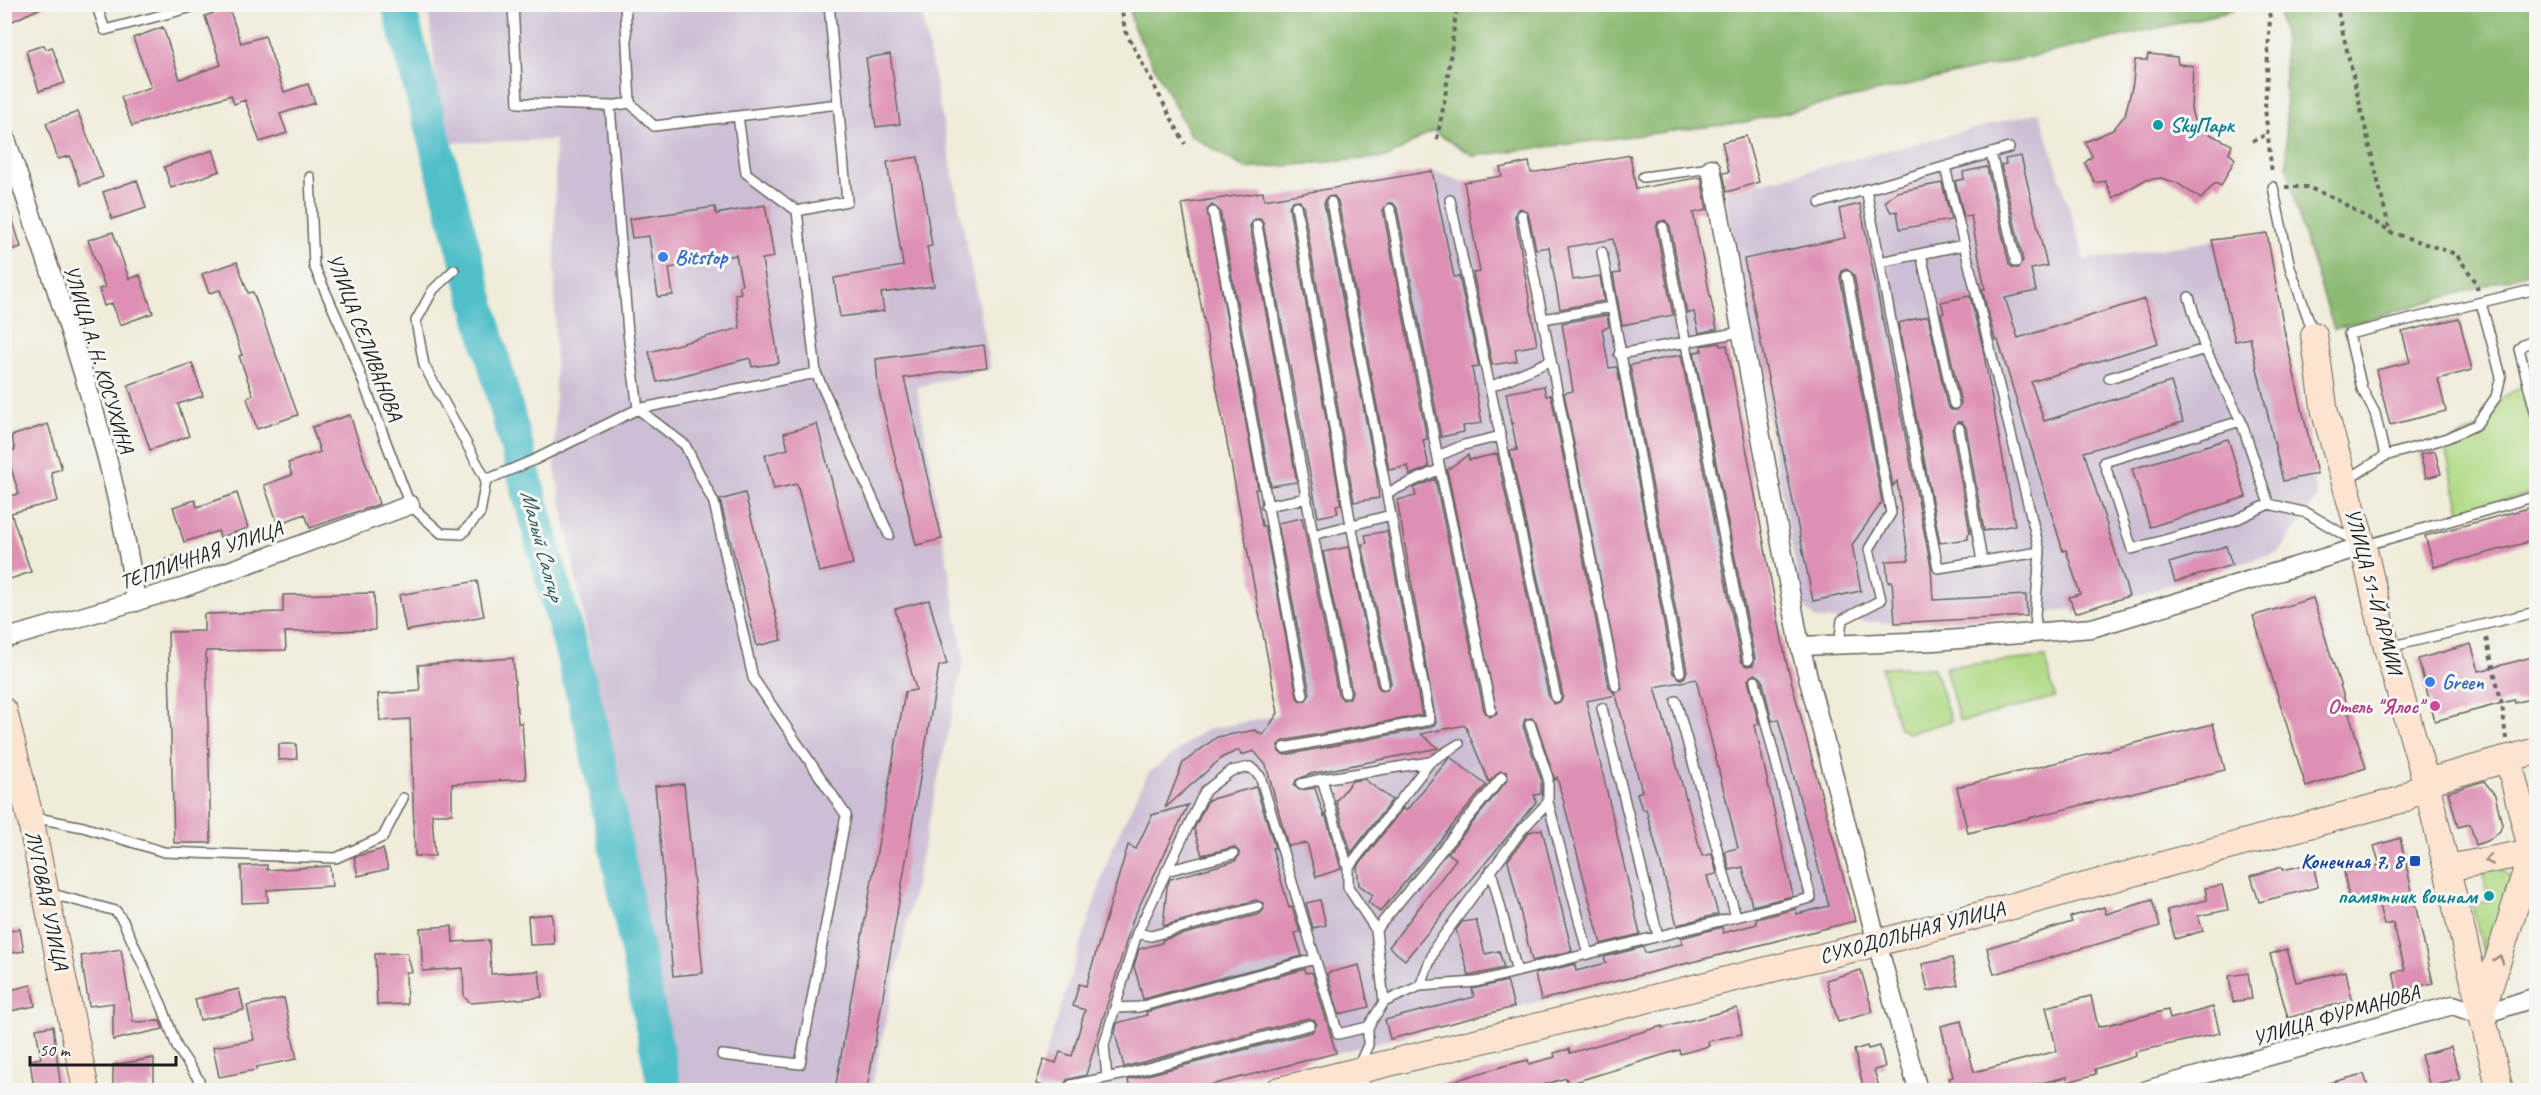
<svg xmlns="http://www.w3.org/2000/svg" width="2541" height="1095" font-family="Caveat,sans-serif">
<rect width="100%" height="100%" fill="#f6f6f2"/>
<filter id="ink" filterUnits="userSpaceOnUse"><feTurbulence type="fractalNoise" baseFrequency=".0167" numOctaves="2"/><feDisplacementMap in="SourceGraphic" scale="12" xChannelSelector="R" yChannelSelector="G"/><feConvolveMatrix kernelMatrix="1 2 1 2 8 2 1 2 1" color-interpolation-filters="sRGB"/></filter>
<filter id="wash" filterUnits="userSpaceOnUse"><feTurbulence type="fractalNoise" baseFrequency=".008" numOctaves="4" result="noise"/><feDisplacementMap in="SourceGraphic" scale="24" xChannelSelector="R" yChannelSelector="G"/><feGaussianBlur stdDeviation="1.35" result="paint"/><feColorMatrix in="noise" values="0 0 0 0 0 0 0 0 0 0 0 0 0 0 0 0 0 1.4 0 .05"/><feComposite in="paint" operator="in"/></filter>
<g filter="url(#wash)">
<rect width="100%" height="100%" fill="#f0ecda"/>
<path fill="#ccbed4" d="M428 5H920L991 369 917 387 964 658 871 1090H676L555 470V140L443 143Z
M2040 112 2085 260 2267 233 2284 330 2317 474 2313 475 2317 498 2280 552 2075 613 2073 609 2027 616 1895 623 1815 619 1803 605 1725 192Z
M1529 162 1532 173 1586 163 1591 189 1693 213 1716 326 1727 345 1786 661 1855 921 1191 1090H1038L1036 1084 1044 1059 1112 847 1148 773 1205 730 1279 715 1182 204 1263 192 1264 199 1432 171 1464 182 1501 176 1500 168Z"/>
<path fill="#b0da85" stroke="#667b50" stroke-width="1.5" d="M2525 385 2536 432V491L2461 514 2444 445 2479 428 2503 397Z
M2045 657 2055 697 1964 721 1959 719 1945 667Z
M1881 667 1934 668 1951 721 1908 733 1899 728Z
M2495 869 2504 871 2511 878 2488 959 2485 958 2483 950 2472 905 2489 901 2482 871Z"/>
<path fill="#8cba72" stroke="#546b47" stroke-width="1.5" d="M1129 5V4L2239 5 2232 11 1745 122 1474 156 1433 131 1388 157 1246 169 1190 135 1133 26Z
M2277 5H2536V271L2334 329 2301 226 2287 166 2284 40Z"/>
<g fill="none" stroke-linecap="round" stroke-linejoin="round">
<path stroke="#51bfc9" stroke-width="34" d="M398 4 592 728 665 1090"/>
</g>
<g id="blocks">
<path fill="#de8fb4" d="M4 4H49L4 25Z
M229 8 241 43 265 36 284 92 308 84 315 103 280 114 287 133 260 142 245 100 234 104 231 95 132 126 121 97 151 87 133 38 163 27 180 79 221 65 205 16Z
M44 45 46 49 52 47 65 83 39 91 26 51Z
M890 54 900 124 876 127 866 58Z
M2148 54 2177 57 2178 64 2193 66 2191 109 2194 120 2210 134 2232 145 2229 153 2235 159 2221 186 2215 183 2201 199 2177 183 2161 178 2145 180 2113 198 2105 181 2095 183 2085 163 2092 156 2085 142 2113 130 2125 115 2133 83 2135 60H2147Z
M78 112 103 177 80 185 70 156 58 159 46 123Z
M1746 136 1759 182 1727 192 1723 173 1729 172 1722 142Z
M213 150 220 171 171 188 164 167Z
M1630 155 1636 189 1701 177 1707 210 1693 213 1717 329 1699 333 1694 312 1687 313 1670 226 1665 220 1658 222 1656 228 1673 315 1622 325 1613 274 1620 273 1613 239 1568 247 1573 280 1600 276 1604 301 1560 309 1549 247 1536 249 1528 213 1521 208 1517 210 1515 216 1537 345 1515 349 1517 361 1492 365 1473 273 1480 272 1464 182 1502 176 1500 168 1529 162 1531 173Z
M2021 156 2047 266 2031 269 2036 291 2005 298 2018 338 2145 299 2158 343 2031 382 2044 421 2171 382 2183 422 2084 452 2129 596 2075 613 2069 597 2080 594 2066 550 2063 551 1998 340H1995L1983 293 1982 289H1985L1971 216 1964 217 1955 181 1964 179 1963 172 1987 167 2009 264 2013 268H2018L2023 260 2001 165 2006 164 2005 159Z
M918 157 932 246 927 247 934 286 881 293 884 311 840 317 834 278 903 266 887 162Z
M1432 171 1454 277 1459 276 1479 367 1472 368 1482 423 1463 426 1464 432 1441 437 1397 208 1393 203H1388L1383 210 1427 439 1423 440 1429 467 1410 475 1408 466 1389 470 1338 201 1334 196 1327 197 1324 203 1376 472 1379 498 1354 502 1303 205 1299 200 1292 201 1289 207 1341 504 1336 505 1338 513 1318 517 1263 223 1260 219H1255L1250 226 1297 482 1271 486 1220 211 1212 205 1207 210 1258 489H1255L1262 526H1265L1297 697 1300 701H1305L1310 694 1278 523 1302 518 1338 694 1343 700 1350 698 1352 692 1323 552 1349 547 1377 685 1381 690H1386L1391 683 1362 544 1367 543 1365 535 1387 531 1422 715 1283 741 1278 745 1279 752 1285 755 1431 727 1436 723 1397 500 1416 496 1414 488 1435 479 1484 711 1489 717 1497 713 1447 470 1468 455 1469 460 1497 454 1549 698 1554 704 1561 702 1563 696 1510 451 1517 450 1512 424 1514 423H1512L1506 393 1544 386 1546 396 1551 395 1609 687 1614 693 1622 689 1564 393 1573 391 1562 323 1607 315 1609 327 1602 329 1609 368 1617 367 1673 673 1681 679 1685 677 1687 671 1630 365 1681 355 1741 661 1746 666 1753 665 1755 659 1694 352 1702 351 1701 346 1720 343 1721 346 1727 345 1786 661 1855 921 1541 1000 1535 974 1575 964 1576 971 1606 963 1604 957 1643 947 1645 953 1682 944 1681 938 1722 927 1723 933 1757 924 1756 919 1796 909 1797 914 1829 906 1778 719 1772 721 1762 679 1756 674 1751 676 1748 680 1759 724 1755 725 1793 896 1752 906 1743 867 1730 870 1725 851 1738 848 1696 679 1655 687 1702 856 1712 854 1717 874 1707 876 1718 914 1677 925 1646 809 1642 810 1637 793 1642 791 1616 695 1586 701 1640 934 1601 944 1557 777 1555 780 1536 722 1532 718 1525 719 1523 726 1541 779V794L1534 795 1536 802 1405 960 1389 947 1456 859 1448 853 1508 779 1507 772 1500 771 1489 782 1465 725 1421 734 1438 748 1310 774 1296 780 1294 785 1299 790 1315 788 1324 816 1325 814 1341 869 1316 877 1307 843 1288 846 1266 765 1254 751 1241 755 1239 750 1223 757 1165 808 1183 763 1217 737 1255 730 1263 735 1278 713 1182 204 1263 192 1264 200Z
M137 180 146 208 112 219 103 192Z
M1942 183 1951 220 1900 229 1897 211 1891 212 1885 202 1897 192Z
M1860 204 1931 567 1933 600 2026 595 2027 616 1895 623 1892 581 1888 582 1886 561 1909 560 1897 481 1893 486 1854 275 1846 269 1842 271 1840 277 1882 502 1852 545 1861 591 1813 601 1744 259 1845 238 1839 209Z
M8 205 21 247 4 252V206Z
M765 205 774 257 762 259 779 363 752 367 750 358 657 382 649 352 740 328 735 294 741 293 739 286 742 285 736 255 669 268 673 295 658 297 649 236 632 238 629 219 715 207 716 214Z
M113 232 129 279 140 275 153 313 120 325 112 303 104 306 99 289 105 287 88 240Z
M2267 233 2284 330 2317 474 2283 481 2250 338 2235 341 2212 240Z
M237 262 248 293 253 292 298 415 257 429 247 398 253 395 239 356 242 355 220 290 209 293 202 274Z
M1970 296 1982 344 2015 525 1984 531 1966 427 1962 422H1957L1952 429 1970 533 1968 534V539L1940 543 1898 323 1928 316 1947 405 1951 410H1956L1961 403 1941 313H1944L1941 302Z
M2459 318 2472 370 2438 379 2446 411 2390 425 2376 370 2410 362 2402 332Z
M984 345 987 367 904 378 942 539 916 545 878 387 876 359Z
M192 363 203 396 178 404 189 436 150 450 128 385Z
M350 415 379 504 310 528 305 514 278 524 264 485 292 475 288 463 320 452 312 427Z
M48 424 62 469 51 472 58 501 11 513 31 572 4 581V563L9 562 4 550V497L19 494 6 452 15 450 11 436Z
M817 424 853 564 819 572 797 484 774 489 765 455 788 449 784 433Z
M2228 439 2246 497 2150 527 2132 469Z
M2435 451 2441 474 2426 478 2420 454Z
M237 493 248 528 220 537 218 531 184 542 173 507 195 500 197 507Z
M745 493 782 640 757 646 720 500Z
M2536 506V540L2434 567 2425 536Z
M2226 546 2232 565 2175 582 2169 563Z
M182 553 188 566 170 574 164 560Z
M477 581 484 616 406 631 399 595Z
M374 593 375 630 285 632 286 650 206 651 211 843H174L168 632 204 631V614L283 612V595Z
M2313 598 2366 768 2306 787 2253 616Z
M929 600 947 664 939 666 867 1090H835L905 692 916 690 895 609Z
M2471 644 2479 671 2536 656V697L2515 703 2514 700 2435 721 2418 659Z
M513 658 518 723H522L526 779 452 784V814H432L435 856H415L410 719 380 721 378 694 420 691 418 665Z
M2213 724 2225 770 1968 833 1957 787Z
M279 744H296L297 759 279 760Z
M1450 757 1486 785 1380 912 1368 902 1373 895 1359 885 1357 867 1403 808 1406 811Z
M1364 779 1392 800 1351 853 1336 801 1352 781Z
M2484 781 2495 795 2502 824 2500 831 2489 840 2476 845 2470 824 2458 827 2448 792Z
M684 784 703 973 673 976 655 786Z
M1256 787 1275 848H1272L1289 908 1292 907 1300 932 1295 933 1302 956 1143 999 1134 966 1139 949 1162 943V940L1260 914 1264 909 1263 903 1256 900 1163 926 1167 887 1170 879 1235 861 1239 856V852L1234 847 1202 855 1194 829 1208 800Z
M1188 805 1133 919 1086 1075 1067 1080 1064 1086 1067 1090H1059L1036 1084 1044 1059 1056 1063 1060 1052 1072 1056 1085 1010 1073 1006 1079 984 1086 986 1128 845 1136 849 1152 815Z
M1542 829 1572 951 1532 961 1508 860 1529 832Z
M2400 838 2433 983 2397 991 2393 972 2405 970 2393 923 2384 925 2377 898 2350 903 2344 872 2380 865 2374 846Z
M383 849 388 869 358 876 354 857Z
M2313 863 2318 887 2259 902 2251 876 2282 867 2283 870Z
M267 865V870L330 866 332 886 267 890 268 902 242 903 241 866Z
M2222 885 2228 910 2198 916 2203 931 2175 939 2167 910 2207 900 2205 888Z
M1320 900 1326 925 1313 928 1306 903Z
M2152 900 2160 926 1994 974 1987 948 2072 922 2070 917 2104 907 2106 914Z
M552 914 554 944 530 945 528 916Z
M1476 920 1485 954 1499 951 1504 968 1469 976 1456 930 1462 922Z
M452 926 453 942 489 940 491 974 539 971 542 997 471 1003 464 997 463 968 423 971 420 928Z
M20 929 24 951 4 954V932Z
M121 949 133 1022 160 1021 163 1029 113 1040V1003L89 1006 81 956Z
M2287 949 2296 982 2346 971 2352 1001 2313 1010V1011L2288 1018 2270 954Z
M407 953 412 972H406L407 1004 377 1005 375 954Z
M1952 958 1958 985 1928 991 1922 964Z
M1359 965 1369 1007 1339 1014 1327 973Z
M1305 969 1306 973 1312 972 1336 1053 1191 1090H1130L1128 1080 1312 1032 1317 1024 1314 1020 1308 1018 1124 1067 1115 1033 1117 1023 1147 1015 1146 1012Z
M1861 970 1873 1012 1838 1022 1826 980Z
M2248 973 2252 999 2233 1002 2229 976Z
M1507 981 1514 1007 1390 1039 1385 1020 1474 997 1472 989Z
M31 985 35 1006 10 1011 6 991Z
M239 989 244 1010 200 1020 195 999Z
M2091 996 2098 1027 2168 1010 2170 1019 2213 1007 2220 1033 2135 1052 2136 1056 2095 1069 2096 1074 2068 1082 2067 1077 2013 1090H1953L1949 1078 1953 1077 1941 1026 1961 1021 1974 1072 2057 1051 2046 1007Z
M284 998 297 1059 256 1067V1070L219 1077 213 1047 254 1040 247 1006Z
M1737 1008 1742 1034 1708 1041 1709 1046 1680 1054 1679 1050 1568 1084 1566 1078 1537 1087 1538 1090H1437V1086L1504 1066 1528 1060 1529 1064 1555 1057 1554 1053 1569 1049 1570 1053 1662 1026V1028Z
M53 1026 61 1089 34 1090 30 1060 41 1058 36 1029Z
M1867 1046 1868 1049 1880 1046 1885 1067 1874 1070 1880 1090H1864L1854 1050Z
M2451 1047 2460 1079 2430 1087 2421 1055Z
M154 1058V1085L150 1084V1090H113V1065Z
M2364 1074 2369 1090H2322L2321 1085Z"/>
</g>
</g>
<g filter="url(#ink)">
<use href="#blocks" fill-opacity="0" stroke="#66655e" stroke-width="1.5"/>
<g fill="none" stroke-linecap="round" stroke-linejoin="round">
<g stroke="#66655e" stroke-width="12">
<path id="lane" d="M96 4 105 30 189 8
M513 4 518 103 610 106
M625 4 630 103 654 126 838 104
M829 4 847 201 797 211 816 373 889 535
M630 103 610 106 628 333 638 409 816 373
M738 116 746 173 797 211
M1991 153 2016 262
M1945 167 2040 552 2035 615 2037 633
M310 177 314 266 350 347 410 505 441 533 462 534 480 513 486 480 534 460 638 409 685 445 714 503 753 678 846 815 800 1064 722 1055
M1643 177 1711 168
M2273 187 2290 267 2314 335
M1866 189 1938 568 2040 552
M1450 200 1556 697
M1820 203 2009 148
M1296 206 1351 525 1384 684
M1390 209 1440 469 1491 710
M1213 212 1303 695
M1522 215 1616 686
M1257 225 1313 535 1345 693
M1663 227 1748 660
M1602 252 1680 672
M1921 254 1954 404
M1880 262 1964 245
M454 270 433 290 416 321 424 365 486 480
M2189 297 2205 349 2241 421 2269 504 2307 513 2363 546 2536 496
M2481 303 2501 376 2496 397 2476 425 2447 438 2385 456 2375 413 2362 389 2349 334 2536 289
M1543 319 1611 307
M2536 340 2523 345 2519 349 2536 415
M1619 354 1741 332
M2109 378 2205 349
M1490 387 1550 361
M2241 421 2104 462 2132 549 2233 521 2269 504
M1959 428 1982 561
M1438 456 1464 445 1501 436
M2347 480 2385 456
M1387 493 1440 469
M1266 506 1307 498
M1313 535 1391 515
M1839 645 1842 620 1881 600 1869 549 1891 513 1847 276
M2389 647 2536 612
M1676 701 1736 917
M1602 708 1658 936
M1530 724 1548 778V802L1588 954
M1284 748 1430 720 1331 202
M1322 779 1430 762 1459 744
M1301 784 1322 779 1348 868V887L1376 930 1384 1002
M32 817 83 827 164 852 336 858 383 837 403 798
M1348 868 1430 762
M1491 870 1517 972
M1166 871 1233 854
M48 893 116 911 123 921 162 1006 177 1047 199 1080V1090
M1376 930 1502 777
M1137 933 1151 936 1258 907
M1420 986 1436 946 1520 832 1548 802
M1115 1008 1139 1007 1315 959
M1358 1067 1368 1045V1027L1384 1002 1420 986 1476 982 1811 898 1755 681
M1107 1078 1104 1045 1137 933 1205 791 1231 771 1250 767 1260 776 1338 1034 1368 1027
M1071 1085 1125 1074 1310 1025"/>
</g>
<g stroke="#66655e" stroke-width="21">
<path id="street" d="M4 133C54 285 114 442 136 602
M1711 168 1800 646 1877 943 1918 1090
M4 639 182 588 410 505
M1800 646 1935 641 2092 628 2363 546
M1356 1071 1360 1090
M2147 1090 2453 1005 2481 1015 2536 997"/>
</g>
<g stroke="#66655e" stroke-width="28">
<path id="secondary" d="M2314 335 2325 413 2363 546 2387 648 2426 782 2500 1090
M4 711 30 817 86 1090
M2447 868 2532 852
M2481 1014 2532 852 2508 758
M1279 1090 1877 943 2404 799 2426 782 2536 751"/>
</g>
<path stroke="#66655e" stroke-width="4" stroke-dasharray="4.5 4.5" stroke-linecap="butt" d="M1121 4 1125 31 1185 144
M2209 4 2210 8
M2268 4 2270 18 2265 108 2272 174
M2336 4 2390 232 2456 254 2476 282 2478 291
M1437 139 1445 98 1457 4
M2252 141 2268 134
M2285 187H2307L2334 198 2390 231
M2486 638 2502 704 2506 739"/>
<use href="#lane" stroke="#fff" stroke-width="9"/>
<use href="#street" stroke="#fff" stroke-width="18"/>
<use href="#secondary" stroke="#fde4d1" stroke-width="26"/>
</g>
<defs><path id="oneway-chevron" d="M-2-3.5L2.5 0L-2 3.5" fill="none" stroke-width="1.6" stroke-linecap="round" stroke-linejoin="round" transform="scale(1.5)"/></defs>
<g stroke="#988a80">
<use href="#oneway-chevron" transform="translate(2489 860) rotate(169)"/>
<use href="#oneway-chevron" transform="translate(2499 959) rotate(-72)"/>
</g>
</g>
<g fill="#0f9aa8" stroke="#f6f6f2" stroke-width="2">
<circle cx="2158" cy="125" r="6"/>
<circle cx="2489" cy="896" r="6"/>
</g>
<g fill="#3f7fe0" stroke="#f6f6f2" stroke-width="2">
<circle cx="663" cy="257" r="6"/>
<circle cx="2430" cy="682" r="6"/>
</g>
<circle fill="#d1479c" stroke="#f6f6f2" stroke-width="2" cx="2435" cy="706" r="6"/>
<rect fill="#1a4fb4" stroke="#f6f6f2" stroke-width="2" x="2409" y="855" width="12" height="12" rx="3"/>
<g text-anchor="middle" stroke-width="6" stroke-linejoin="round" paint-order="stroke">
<g font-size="21" font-weight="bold" fill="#0d838f" stroke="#f6f6f2" text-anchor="start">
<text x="2170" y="132">SkyПарк</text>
<text x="2477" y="903" text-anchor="end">памятник воинам</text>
</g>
<g font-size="21" font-weight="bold" fill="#366cbe" stroke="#f6f6f2" text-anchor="start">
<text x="675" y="264">Bitstop</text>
<text x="2442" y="689">Green</text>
</g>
<g font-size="21" fill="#1c1c1c" stroke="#f6f6f2">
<text transform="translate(365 337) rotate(69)" y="7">УЛИЦА СЕЛИВАНОВА</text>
<text transform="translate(99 359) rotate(73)" y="7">УЛИЦА А. Н. КОСУХИНА</text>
<text transform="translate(201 555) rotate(-19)" y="7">ТЕПЛИЧНАЯ УЛИЦА</text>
<text transform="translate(2374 591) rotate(75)" y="7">УЛИЦА 51-Й АРМИИ</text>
<text transform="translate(47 900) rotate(78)" y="7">ЛУГОВАЯ УЛИЦА</text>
<text transform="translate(1912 932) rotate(-15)" y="7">СУХОДОЛЬНАЯ УЛИЦА</text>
<text transform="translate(2336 1015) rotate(-16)" y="7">УЛИЦА ФУРМАНОВА</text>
</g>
<g font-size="21" font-weight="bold" fill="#b23c85" stroke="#f6f6f2" text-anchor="end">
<text x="2423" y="713">Отель "Ялос"</text>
</g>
<g font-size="21" font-weight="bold" fill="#164399" stroke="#f6f6f2" text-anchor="end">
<text x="2403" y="868">Конечная 7, 8</text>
</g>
<g font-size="22" font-style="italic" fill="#315d61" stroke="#f6f6f2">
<text transform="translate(543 545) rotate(75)" y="8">Малый Салгир</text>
</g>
</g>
<rect width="2541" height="1095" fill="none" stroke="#f6f6f2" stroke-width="24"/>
<path d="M30 1056v9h146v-9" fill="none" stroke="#1c1c1c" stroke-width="3"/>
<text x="39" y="1056" font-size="18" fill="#1c1c1c" stroke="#f6f6f2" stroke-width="4.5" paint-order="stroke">50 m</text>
</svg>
